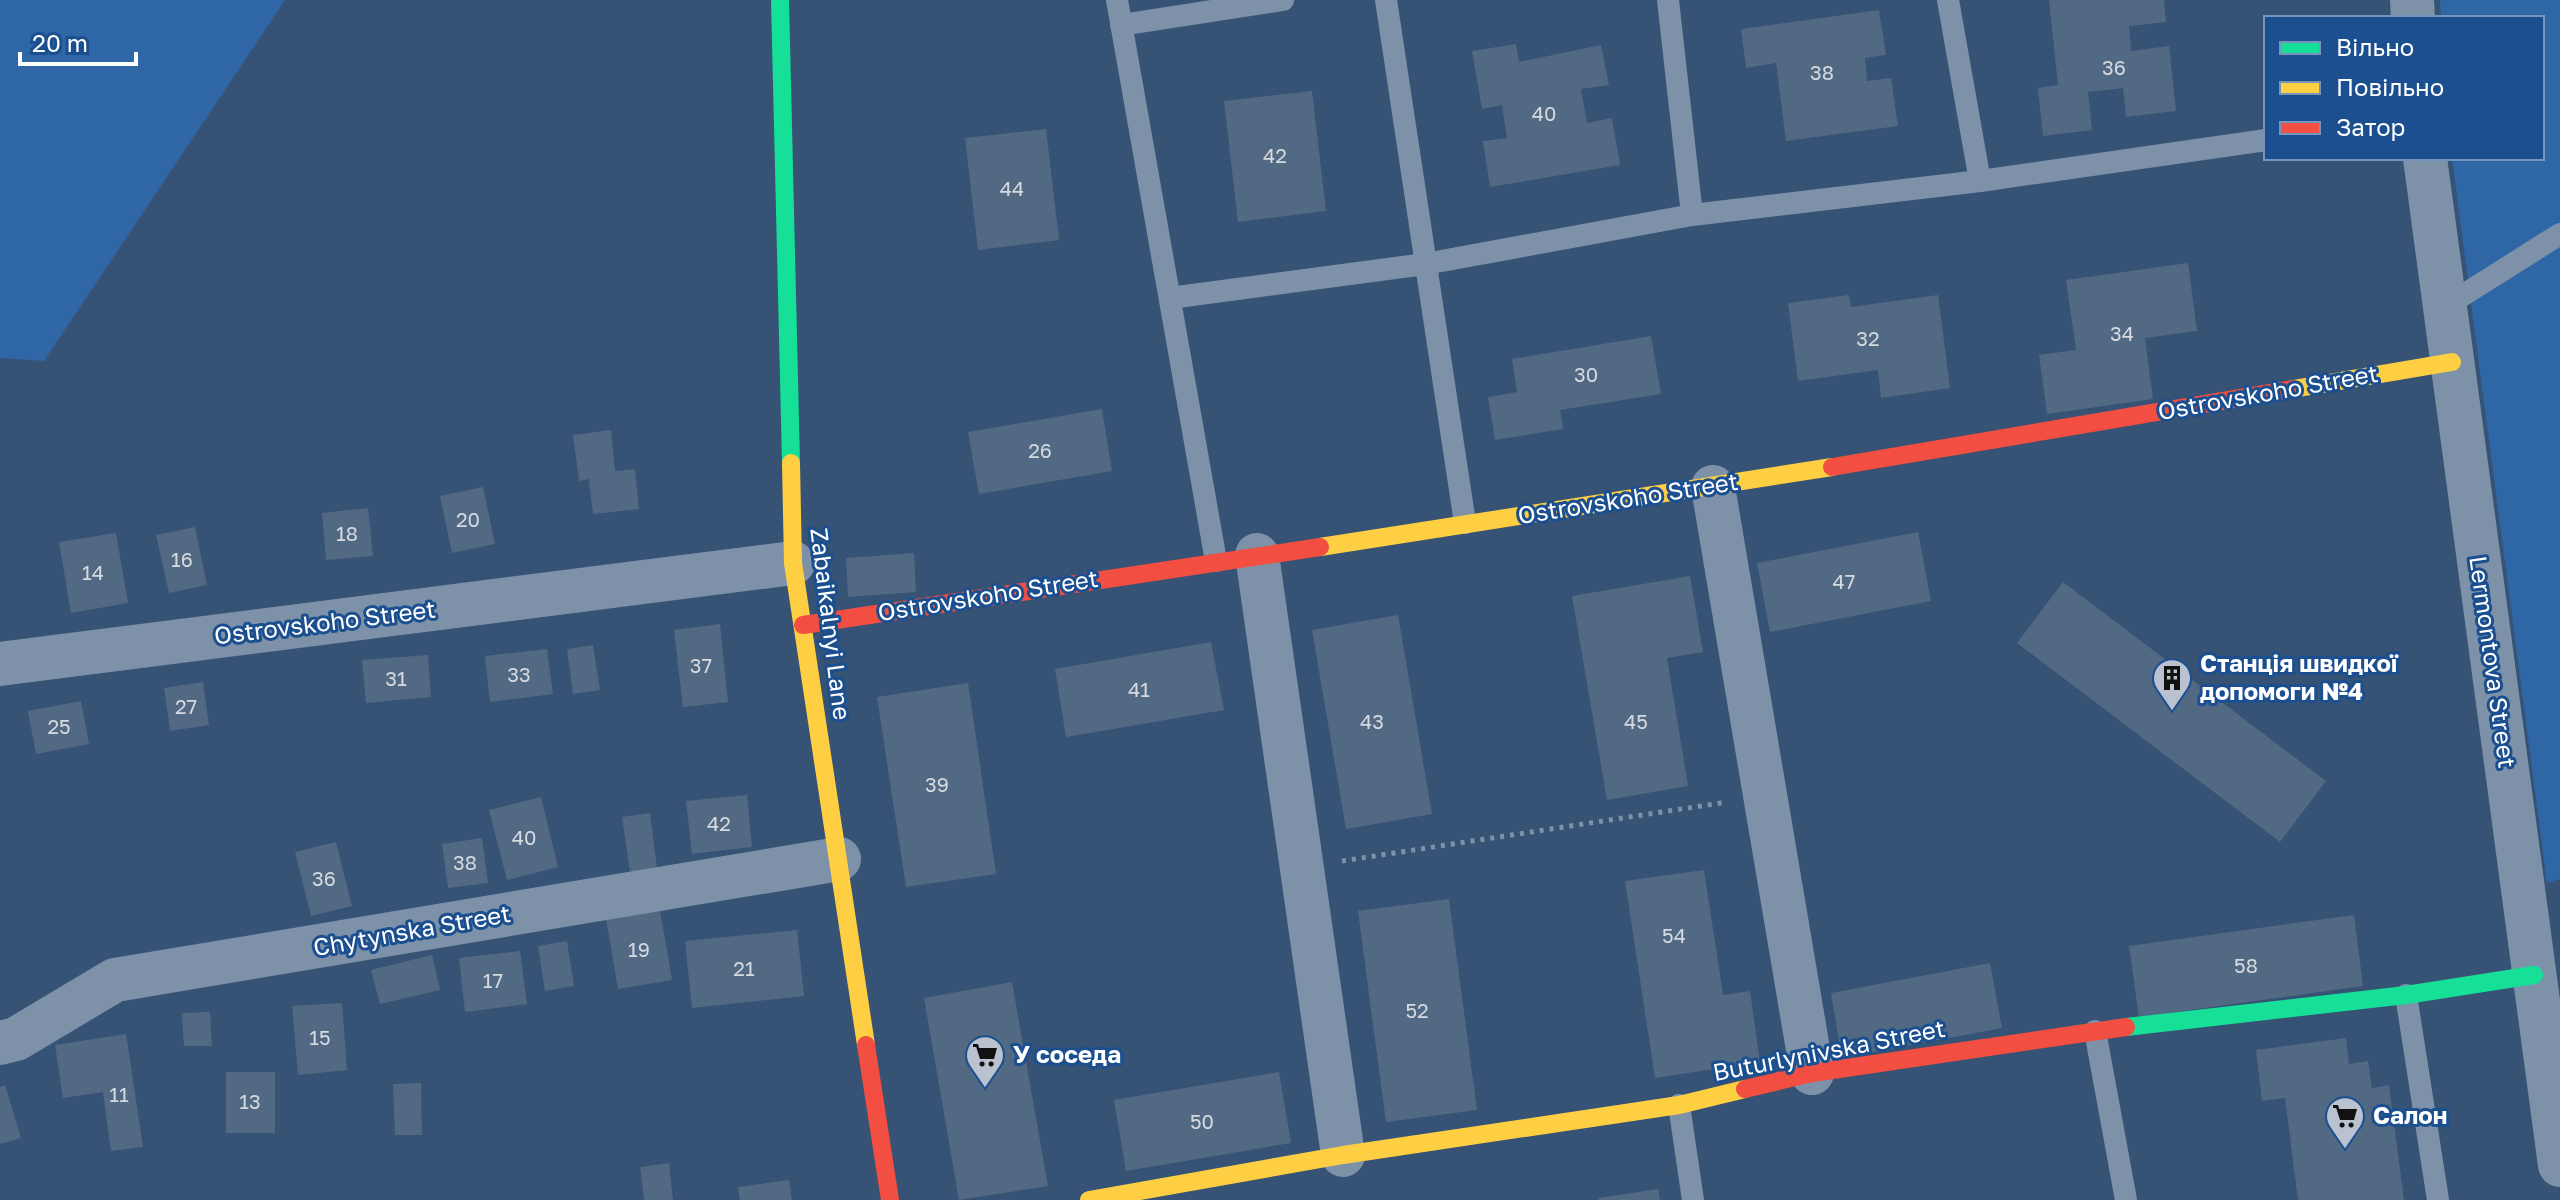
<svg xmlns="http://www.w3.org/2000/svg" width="2560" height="1200" font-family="'Golos Text',sans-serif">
<rect width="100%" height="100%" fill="#365274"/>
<path fill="#2f66a5" d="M0 0H285L44 361 0 358Z
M2440 0H2560V879L2547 883 2452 158H2542V18H2441Z"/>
<path fill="#526984" d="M2049 0H2164L2166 22 2129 26 2131 51 2169 46 2176 111 2126 117 2123 88 2088 92 2092 130 2043 136 2038 88 2058 85Z
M1879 10 1886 55 1865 58 1867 81 1891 78 1898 126 1786 141 1776 63 1746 68 1741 29Z
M1516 44 1519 62 1601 45 1609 85 1581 89 1587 123 1612 118 1620 165 1490 187 1483 141 1507 138 1502 105 1482 109 1472 51Z
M1312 91 1326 211 1238 222 1224 101Z
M1046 129 1059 240 978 250 965 138Z
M2188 263 2197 331 2145 338 2153 399 2047 414 2039 355 2076 350 2066 280Z
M1849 295 1851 307 1938 295 1950 388 1881 398 1878 370 1798 381 1788 303Z
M1651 336 1661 394 1560 410 1563 429 1495 440 1488 397 1517 392 1512 359Z
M1102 409 1112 471 979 494 968 432Z
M611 430 615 471 635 469 639 509 593 514 589 479 579 481 573 435Z
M483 487 495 544 452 553 440 496Z
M368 508 373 556 326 560 322 513Z
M195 527 207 585 169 593 156 535Z
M1918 532 1931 601 1770 632 1757 563Z
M116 533 128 603 71 613 59 542Z
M914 553 916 592 848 597 846 558Z
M1690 576 1703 652 1667 658 1688 786 1607 800 1572 596Z
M2063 582 2326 781 2280 842 2017 643Z
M1398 615 1432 814 1346 829 1312 630Z
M720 624 728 702 683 707 674 630Z
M1211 642 1224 710 1066 737 1055 669Z
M593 645 600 690 573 694 567 649Z
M547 649 553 694 490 702 485 656Z
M428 655 431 697 366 703 362 660Z
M203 682 209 725 170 731 164 688Z
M968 683 996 874 906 887 877 697Z
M81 701 89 744 36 754 28 711Z
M747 795 752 847 692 854 686 801Z
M541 797 558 867 507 880 489 810Z
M650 813 657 868 630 872 622 817Z
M482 838 488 883 448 888 442 844Z
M336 842 352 906 311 916 295 852Z
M1704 870 1723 995 1750 991 1760 1062 1655 1078 1625 881Z
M1449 899 1477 1110 1386 1122 1358 911Z
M660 910 672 980 618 989 606 919Z
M2354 915 2363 986 2139 1017 2129 946Z
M797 930 804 996 692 1008 685 941Z
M567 941 574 986 545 991 538 946Z
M520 951 527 1004 465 1012 459 958Z
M432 955 440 990 380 1004 371 970Z
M1990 963 2002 1028 1842 1058 1831 993Z
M1012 982 1048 1186 959 1200 924 998Z
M342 1003 347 1070 298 1075 292 1006Z
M210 1012 212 1046H184L182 1013Z
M126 1034 143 1147 111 1151 103 1092 63 1098 55 1045Z
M2346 1038 2349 1064 2368 1061 2372 1088 2389 1085 2404 1200H2298L2285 1098 2262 1101 2256 1050Z
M226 1072H275V1133H226Z
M1279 1072 1291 1143 1126 1171 1114 1100Z
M421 1083 422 1135H395L393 1084Z
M5 1085 21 1138 0 1144V1087Z
M669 1163 673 1200H644L640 1167Z
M789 1180 792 1200H740L738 1187Z
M1658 1189 1660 1200H1599V1198Z"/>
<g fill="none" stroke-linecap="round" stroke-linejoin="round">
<path stroke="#7d92a8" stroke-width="5" stroke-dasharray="4 6" stroke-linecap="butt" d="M1342 861 1727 802"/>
<path stroke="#7d92a8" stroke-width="22" d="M1117 0 1216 561
M1386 0 1465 523
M1668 0 1692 215
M1948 0 1980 181
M1121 25 1283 0
M1170 298 1425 264 1692 215 1980 181 2266 140
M2446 306 2560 234
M2406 995 2438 1200
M2095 1031 2126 1200
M1679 1105 1693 1200"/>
<path stroke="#7d92a8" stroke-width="44" d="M2412 0 2413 18
M2425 158 2560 1165
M1713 487 1812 1073
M1257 555 1343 1155
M0 664 793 563
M0 1043 16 1039 115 980 839 859"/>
<path stroke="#16e098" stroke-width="18" d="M780 0 791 463
M2126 1027 2406 995 2534 975"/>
<path stroke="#ffcf43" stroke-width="18" d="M2293 389 2452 362
M791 463 793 563 866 1045
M1320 547 1832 467
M1089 1200 1343 1155 1679 1105 1745 1089"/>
<path stroke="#f24e42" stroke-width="18" d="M1832 467 2293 389
M803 625 1320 547
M866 1045 890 1200
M1745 1089 1812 1073 2126 1027"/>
</g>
<defs>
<g id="building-pin" transform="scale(2)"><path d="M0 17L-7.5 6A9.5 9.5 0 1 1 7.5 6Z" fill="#b9c2ce" stroke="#1b4f8f"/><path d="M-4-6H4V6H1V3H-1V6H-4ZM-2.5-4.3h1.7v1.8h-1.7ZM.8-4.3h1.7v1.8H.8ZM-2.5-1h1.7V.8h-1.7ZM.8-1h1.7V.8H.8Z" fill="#111"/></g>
<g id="supermarket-pin" transform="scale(2)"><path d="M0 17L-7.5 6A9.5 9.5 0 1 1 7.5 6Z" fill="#b9c2ce" stroke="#1b4f8f"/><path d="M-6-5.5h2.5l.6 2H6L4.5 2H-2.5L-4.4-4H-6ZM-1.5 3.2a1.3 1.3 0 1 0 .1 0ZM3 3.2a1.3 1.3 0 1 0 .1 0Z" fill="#111"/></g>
</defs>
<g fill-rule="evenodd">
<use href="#building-pin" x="2172" y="678"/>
<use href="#supermarket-pin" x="985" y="1055"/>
<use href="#supermarket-pin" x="2345" y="1116"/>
</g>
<g text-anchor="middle" stroke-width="6" stroke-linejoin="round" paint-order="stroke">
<g font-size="20" fill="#d4dae0">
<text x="2114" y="75">36</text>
<text x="1822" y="80">38</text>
<text x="1544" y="121">40</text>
<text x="1275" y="163">42</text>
<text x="1012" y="196">44</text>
<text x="2122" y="341">34</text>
<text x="1868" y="346">32</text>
<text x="1586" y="382">30</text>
<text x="1040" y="458">26</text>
<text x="468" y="527">20</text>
<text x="347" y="541">18</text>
<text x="182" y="567">16</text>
<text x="93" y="580">14</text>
<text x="1844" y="589">47</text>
<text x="701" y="673">37</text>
<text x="519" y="682">33</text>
<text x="396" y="686">31</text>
<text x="1139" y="697">41</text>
<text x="186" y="714">27</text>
<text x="1372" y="729">43</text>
<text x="1636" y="729">45</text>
<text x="59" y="734">25</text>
<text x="937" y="792">39</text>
<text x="719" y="831">42</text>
<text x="524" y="845">40</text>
<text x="465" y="870">38</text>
<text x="324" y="886">36</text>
<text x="1674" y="943">54</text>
<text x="639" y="957">19</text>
<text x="2246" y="973">58</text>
<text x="744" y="976">21</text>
<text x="493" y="988">17</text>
<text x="1417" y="1018">52</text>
<text x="320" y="1045">15</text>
<text x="119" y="1102">11</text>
<text x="250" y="1109">13</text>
<text x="1202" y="1129">50</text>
</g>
<g font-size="24" fill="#fff" stroke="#1b4f8f">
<text transform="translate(2268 393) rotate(-10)" y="8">Ostrovskoho Street</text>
<text transform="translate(1628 499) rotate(-9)" y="8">Ostrovskoho Street</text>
<text transform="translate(988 596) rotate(-9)" y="8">Ostrovskoho Street</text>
<text transform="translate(325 623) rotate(-7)" y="8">Ostrovskoho Street</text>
<text transform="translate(830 624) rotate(83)" y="8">Zabaikalnyi Lane</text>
<text transform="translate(2492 662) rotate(82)" y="8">Lermontova Street</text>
<text transform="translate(412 931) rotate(-10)" y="8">Chytynska Street</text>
<text transform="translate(1829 1051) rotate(-11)" y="8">Buturlynivska Street</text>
</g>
<g font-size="24" font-weight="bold" fill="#fff" stroke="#1b4f8f" text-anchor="start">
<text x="2200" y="672">Станція швидкої<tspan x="2200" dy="28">допомоги №4</tspan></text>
<text x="1013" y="1063">У соседа</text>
<text x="2373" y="1124">Салон</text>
</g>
</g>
<rect x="2264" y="16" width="280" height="144" fill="#1b4f8f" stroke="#7695bc" stroke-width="2"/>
<rect x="2280" y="42" width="40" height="12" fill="#16e098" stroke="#7695bc" stroke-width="2"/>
<text x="2336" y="56" font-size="24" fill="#ffffff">Вільно</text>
<rect x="2280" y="82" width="40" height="12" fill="#ffcf43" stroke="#7695bc" stroke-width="2"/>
<text x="2336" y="96" font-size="24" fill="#ffffff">Повільно</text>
<rect x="2280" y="122" width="40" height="12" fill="#f24e42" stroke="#7695bc" stroke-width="2"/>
<text x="2336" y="136" font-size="24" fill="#ffffff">Затор</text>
<path d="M20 52v12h116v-12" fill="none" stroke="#ffffff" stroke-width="4"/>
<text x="32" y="52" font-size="24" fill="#ffffff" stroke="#1b4f8f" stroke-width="6" paint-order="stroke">20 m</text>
</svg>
